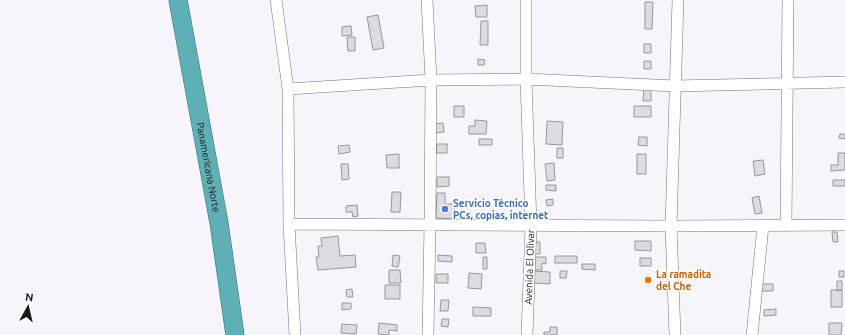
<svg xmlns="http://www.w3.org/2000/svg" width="845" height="335" viewBox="0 0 845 335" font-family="Ubuntu,sans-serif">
  <rect width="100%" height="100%" fill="#f7f5fb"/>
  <path fill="#dcdbe0" stroke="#97969c" d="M645,2H653L652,29H645Z
    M487,5V17H476L475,6Z
    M378,15L384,48L373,50L367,17Z
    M481,21H488V45H480Z
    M351,26L352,35L342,36V27Z
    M347,37H355V51H348Z
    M644,44H651V53H644Z
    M478,59L485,60L484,65H478Z
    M644,61H651V69H644Z
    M644,89H651V101H643Z
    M454,106H464V117H454Z
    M634,106H651V117H634Z
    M475,120L487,121L486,134H469V126H475Z
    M547,121L563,122L562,145L546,144Z
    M443,123L444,132L435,133L434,124Z
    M840,134H845V139L839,138Z
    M639,137H647V146L638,145Z
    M479,139H492V145H479Z
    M437,144H447V153H436Z
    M349,145L350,152L339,154L338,146Z
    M557,148H563V158H557Z
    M838,153H845V170L831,171V165H838Z
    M399,154V168H387L386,155Z
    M637,154H646V174H637Z
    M763,160L765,174L755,176L753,161Z
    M554,163L555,180L547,181L545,164Z
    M341,164H348L349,179L342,180Z
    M437,177H449V186L437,187Z
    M833,180H845V186H833Z
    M546,185H556V191L546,190Z
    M392,192H401L400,212H391Z
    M437,193H445V204H455L454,219L436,218Z
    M759,196L762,213L755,214L752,198Z
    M553,199V205L547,206L546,200Z
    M357,205L358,216L353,217L352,212H346V206Z
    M832,232H837L838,242H833Z
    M338,236L340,256L355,255L356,267L318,270L316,257H319L318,246H322L321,238Z
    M635,241H651V251L635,250Z
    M534,242H540V254H533Z
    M476,243H485L486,253H476Z
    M393,255L400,256L398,267L392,266Z
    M438,255L452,256V262L438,261Z
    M555,256H577V263H555Z
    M483,257H487V269H483Z
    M534,257H546V264L542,263V270H533Z
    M640,258H651V266H640Z
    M582,264H595V270L582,269Z
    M389,270H400L401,283H389Z
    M534,271L550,272V284L534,283Z
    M560,271H567L566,278H560Z
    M839,271H844V277H839Z
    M469,273L482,274L481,289L468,288Z
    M436,274H448V283H436Z
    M837,281H842V290L837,291Z
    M762,284H773V291H762Z
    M385,285H400V299H385Z
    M352,289L353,297H347L346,290Z
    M831,290H842V307H831Z
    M441,300H449L448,311H440Z
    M342,303H351V309L342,310Z
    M473,307L491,308V316H473Z
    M776,309V315L764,316V310Z
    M442,319H449L448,327L441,326Z
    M379,323L397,325V331L389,330V335L378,334Z
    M829,323H842L841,335H829Z
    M342,324L357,325L356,334L341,333Z
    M550,327H557V335H544V332H550Z"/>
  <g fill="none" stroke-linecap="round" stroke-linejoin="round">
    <defs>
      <path id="minor" d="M276,0L288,89L289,224L295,335
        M427,0L431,80L430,225L428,335
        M526,0V79L531,225L527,335
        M288,89L431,80L526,79L675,86L845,82
        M289,224L671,226L845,225
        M786,226L788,0
        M675,335L671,226L678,0
        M752,335L763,226"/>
      <g id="trunk">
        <path id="s1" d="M178,0L219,223L235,335"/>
      </g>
    </defs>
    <use href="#minor" stroke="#747378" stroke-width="12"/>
    <use href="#trunk" stroke="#2c6e73" stroke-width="19"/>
    <use href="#minor" stroke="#fff" stroke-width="11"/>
    <use href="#trunk" stroke="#5fb0b6" stroke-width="18"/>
  </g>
  <circle fill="#3f7fe0" stroke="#fff" stroke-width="1.5" cx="445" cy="209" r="4"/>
  <circle fill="#e8710a" stroke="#fff" stroke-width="1.5" cx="648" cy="280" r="4"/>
  <g text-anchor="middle" stroke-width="3" stroke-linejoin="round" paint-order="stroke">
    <g font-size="10" fill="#19191b" stroke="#fff">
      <text dy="4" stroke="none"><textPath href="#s1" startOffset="170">Panamericana Norte</textPath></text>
      <text transform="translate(529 267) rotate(-88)" y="4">Avenida El Olivar</text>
    </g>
    <g font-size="10" font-weight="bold" fill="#366cbe" stroke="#fff" text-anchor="start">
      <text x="453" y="207">Servicio Técnico<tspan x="453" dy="12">PCs, copias, internet</tspan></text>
    </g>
    <g font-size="10" font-weight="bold" fill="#c56008" stroke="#fff" text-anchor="start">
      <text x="656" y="278">La ramadita<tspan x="656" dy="12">del Che</tspan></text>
    </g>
  </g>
  <g transform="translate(28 307) rotate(8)" stroke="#ffffff" stroke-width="3" paint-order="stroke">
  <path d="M0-3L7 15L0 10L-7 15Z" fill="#19191b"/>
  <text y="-6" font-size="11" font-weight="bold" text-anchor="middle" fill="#19191b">N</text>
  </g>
</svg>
